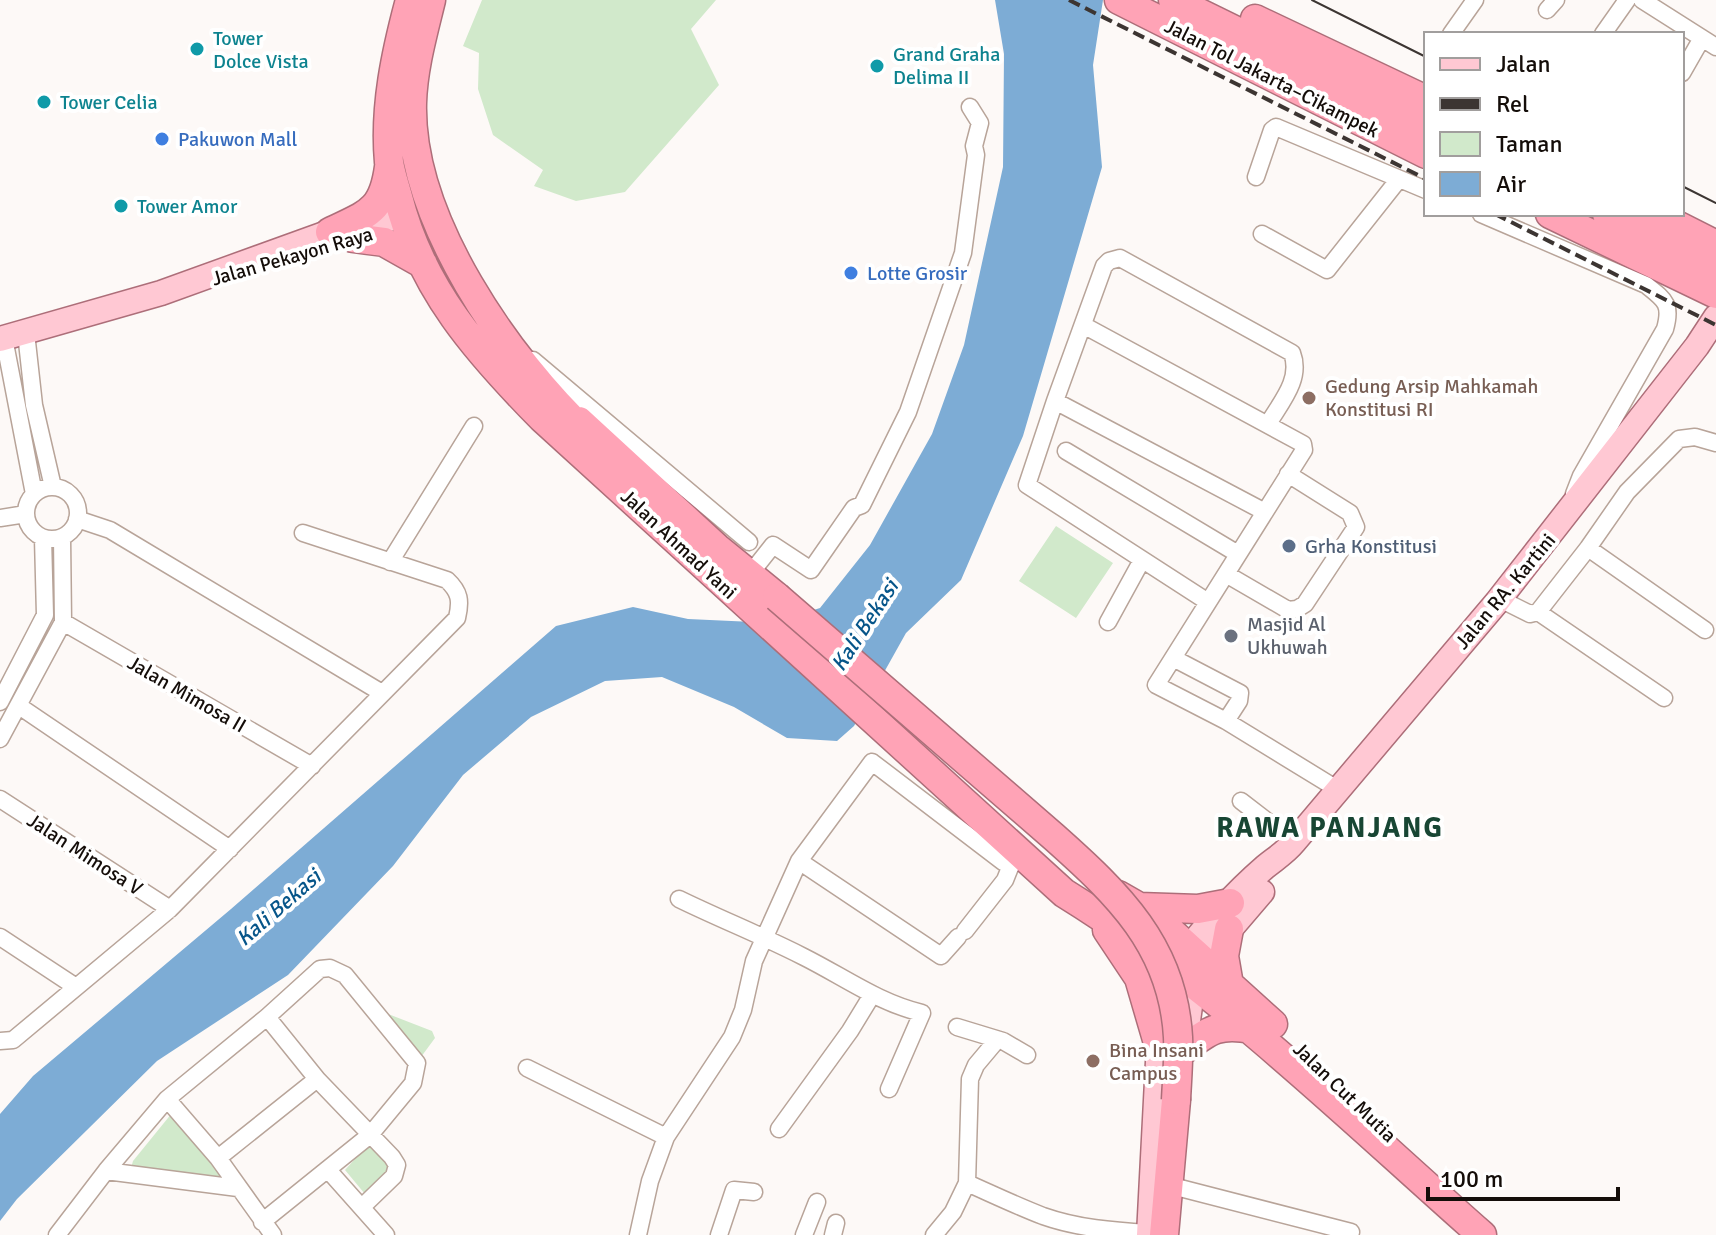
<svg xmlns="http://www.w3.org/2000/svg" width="1716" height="1235" viewBox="0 0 1716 1235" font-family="Signika,sans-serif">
  <rect width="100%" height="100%" fill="#fdf9f7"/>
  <path fill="#d1e9cb" d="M482,0H716L691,29L719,85L625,192L576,201L534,186L543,170L493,135L478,89L479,53L463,46Z
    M1056,526L1113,563L1076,618L1019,581Z
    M383,1012L432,1031L435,1038L421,1057Z
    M172,1113L227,1181L131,1168L133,1161Z
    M371,1147L379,1149L394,1163L370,1200L345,1170L364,1149Z"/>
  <path fill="#7dacd5" d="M995,0H1103L1093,65L1102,167L1023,436L961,580L906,633L854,726L837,741L787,738L734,707L662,677L605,681L531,717L463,775L393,866L288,975L157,1061L17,1199L0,1221V1114L33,1076L231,909L556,626L633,607L688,619L773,623L820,608L870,545L932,434L964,345L1003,167L1004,54Z"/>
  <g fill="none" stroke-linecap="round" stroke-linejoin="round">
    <defs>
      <path id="street" d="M1642,0L1716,47
        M1547,10L1556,0
        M1451,34L1475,0
        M1603,34L1627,0
        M1682,73L1702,38
        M1256,177L1272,130L1276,127L1426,190
        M1481,214L1646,285C1665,300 1672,304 1665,329L1581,476L1574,494
        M1262,234L1327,270L1399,179
        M1083,325L1303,444L1304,450L1156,685L1226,721L1337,789
        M26,333L34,405L53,487
        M4,338L34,494
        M533,360L749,542
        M1055,401L1104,266L1109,261L1120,258L1292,353C1302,379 1281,402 1268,424
        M1066,451L1238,554
        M26 513a26 26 0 1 1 52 0a26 26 0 1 1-52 0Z
        M0,518L26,514
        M77,519L110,530L382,693
        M1588,548L1705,630
        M390,562L474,426
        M750,574L773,545L811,570L854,508L862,505L908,412L963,253L976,155L974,146L980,123L970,107
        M1226,574L1288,610L1297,609L1305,604L1356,527L1350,513L1288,474
        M1500,599L1530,614L1538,612L1588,548L1627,492L1679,439L1695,437L1716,443
        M1208,602L1027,485L1055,401L1265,512
        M1538,612L1664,698
        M63,622L312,766
        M1108,622L1142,560
        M1173,658L1240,693L1239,701L1226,721
        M0,702L45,615L43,538
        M19,706L230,849
        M0,739L63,622L62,537
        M0,799L170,909
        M1241,801L1294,842
        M799,861L941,956L958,937
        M679,899C720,919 763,936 804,957C844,977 879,1003 922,1013L889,1089
        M965,931L1005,880L1015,855
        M0,937L76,987
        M267,1017L317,1079L392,1157L397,1165L394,1176L362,1207
        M957,1027L1003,1041L1027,1055
        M0,1041L13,1040L170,909L457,618C461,601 460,592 447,580L303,533
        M527,1068L666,1137
        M167,1099L218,1158L273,1235
        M779,1129L850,1031L872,995
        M218,1158L317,1079
        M106,1171L238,1188
        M329,1171L386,1235
        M967,1183C992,1194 1017,1206 1043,1216C1077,1228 1113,1231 1149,1233
        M1180,1188L1351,1232
        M57,1235L106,1171L167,1099L267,1017L320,969L330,968L345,975L417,1063L413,1083L370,1135L262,1222
        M638,1235L650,1181L666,1137L732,1037L743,1010L754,961L799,861L872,762L1003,862L1012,865
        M719,1235L734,1190L754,1192
        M804,1235L817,1202
        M833,1235L836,1223
        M934,1235L953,1212L967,1183L970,1079L976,1065L997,1040"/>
      <path id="primary" d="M0,339L161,293L330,232L403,216
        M1179,962C1201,930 1236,892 1265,867C1276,858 1285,853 1294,842L1497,602L1697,346L1716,317
        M1185,1043L1193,984L1203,961L1262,892
        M1149,1235L1160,1023"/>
      <path id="highway" d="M410,0C396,52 384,107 389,162C391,174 395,186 398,197C421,289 478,353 542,418L1064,893C1218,988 1347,1116 1482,1235
        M431,0C423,33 413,68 412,103C409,219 507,359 589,436
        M1119,0L1426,154
        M1173,0L1426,124
        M1255,19L1426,100
        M1550,214L1716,294
        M1607,214L1716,268
        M1655,214L1716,245
        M330,232C367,214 383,212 389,167
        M353,238L384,242L423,264
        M579,421L717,548L777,597
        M1118,895L1139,907L1170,931L1273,1024
        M1139,907L1198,909L1230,903
        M1107,930L1139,978L1158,1043
        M1229,985L1224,956L1229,929
        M1185,1049C1210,1029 1220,1023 1252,1029
        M1164,1235L1176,1100"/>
    </defs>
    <use href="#street" stroke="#b8a499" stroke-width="19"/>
    <use href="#primary" stroke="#ad6e79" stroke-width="27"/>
    <use href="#highway" stroke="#ad6e79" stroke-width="31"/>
    <use href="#street" stroke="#fff" stroke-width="16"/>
    <use href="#primary" stroke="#ffc8d3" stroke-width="24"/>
    <use href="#highway" stroke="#ffa3b6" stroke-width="28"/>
    <path stroke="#3c3532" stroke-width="2" d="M1312,0L1426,57
      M1682,186L1716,203"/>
    <path stroke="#3c3532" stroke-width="4" stroke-dasharray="12 6" stroke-linecap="butt" d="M1069,0L1426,179
      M1495,214L1716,325"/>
    <defs>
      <path id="highway-bridge" d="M777,597L1054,837C1118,894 1173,946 1178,1037C1179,1058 1177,1079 1176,1100"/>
    </defs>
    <use href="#highway-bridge" stroke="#ad6e79" stroke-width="31" stroke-linecap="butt"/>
    <use href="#highway-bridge" stroke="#ffa3b6" stroke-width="28"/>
  </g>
  <g fill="#0f9aa8" stroke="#fff" stroke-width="3">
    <circle cx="197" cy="49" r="8"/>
    <circle cx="877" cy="66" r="8"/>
    <circle cx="44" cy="102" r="8"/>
    <circle cx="121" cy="206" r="8"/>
  </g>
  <g fill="#3f7fe0" stroke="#fff" stroke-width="3">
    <circle cx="162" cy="139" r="8"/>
    <circle cx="851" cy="273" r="8"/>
  </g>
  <g fill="#8d6e63" stroke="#fff" stroke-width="3">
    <circle cx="1309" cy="398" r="8"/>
    <circle cx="1093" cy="1061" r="8"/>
  </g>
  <circle fill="#5c6f8a" stroke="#fff" stroke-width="3" cx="1289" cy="546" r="8"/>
  <circle fill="#6b7280" stroke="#fff" stroke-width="3" cx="1231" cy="636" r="8"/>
  <g text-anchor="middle" stroke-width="8" stroke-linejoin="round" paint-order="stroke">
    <g font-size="20" fill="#0d838f" stroke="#fff" text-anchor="start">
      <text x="213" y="45">Tower<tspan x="213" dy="23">Dolce Vista</tspan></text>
      <text x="893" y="61">Grand Graha<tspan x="893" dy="23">Delima II</tspan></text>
      <text x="60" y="109">Tower Celia</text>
      <text x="137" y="213">Tower Amor</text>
    </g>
    <g font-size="20" fill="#140d09" stroke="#fff">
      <text transform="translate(1272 78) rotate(27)" y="7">Jalan Tol Jakarta–Cikampek</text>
      <text transform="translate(292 256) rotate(-16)" y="7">Jalan Pekayon Raya</text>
      <text transform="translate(679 544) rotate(43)" y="7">Jalan Ahmad Yani</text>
      <text transform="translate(1505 591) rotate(-50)" y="7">Jalan RA. Kartini</text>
      <text transform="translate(187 694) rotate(30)" y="7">Jalan Mimosa II</text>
      <text transform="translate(85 854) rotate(33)" y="7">Jalan Mimosa V</text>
      <text transform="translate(1345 1092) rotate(44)" y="7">Jalan Cut Mutia</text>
    </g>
    <g font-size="20" fill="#366cbe" stroke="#fff" text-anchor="start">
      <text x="178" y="146">Pakuwon Mall</text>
      <text x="867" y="280">Lotte Grosir</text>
    </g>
    <g font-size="20" fill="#785e54" stroke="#fff" text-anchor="start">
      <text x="1325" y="393">Gedung Arsip Mahkamah<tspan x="1325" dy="23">Konstitusi RI</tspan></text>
      <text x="1109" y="1057">Bina Insani<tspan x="1109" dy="23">Campus</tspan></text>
    </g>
    <g font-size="20" fill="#4e5e75" stroke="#fff" text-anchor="start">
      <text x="1305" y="553">Grha Konstitusi</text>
    </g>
    <g font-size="20" fill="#5b616d" stroke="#fff" text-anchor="start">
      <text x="1247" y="631">Masjid Al<tspan x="1247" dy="23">Ukhuwah</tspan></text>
    </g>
    <g font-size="22" font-style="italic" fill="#065589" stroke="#fff">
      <text transform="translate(864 625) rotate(-57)" y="8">Kali Bekasi</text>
      <text transform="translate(278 907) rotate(-41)" y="8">Kali Bekasi</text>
    </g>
    <g font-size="28" font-weight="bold" letter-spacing="2" fill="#184634" stroke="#fff">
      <text x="1330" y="837">RAWA PANJANG</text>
    </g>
  </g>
  <rect x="1424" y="32" width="260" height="184" fill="#ffffff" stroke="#a19e9d" stroke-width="2"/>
  <rect x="1440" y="58" width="40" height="12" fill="#ffc8d3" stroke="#a19e9d" stroke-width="2"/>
  <text x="1496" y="72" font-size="24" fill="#140d09">Jalan</text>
  <rect x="1440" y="98" width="40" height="12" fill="#3c3532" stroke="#a19e9d" stroke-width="2"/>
  <text x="1496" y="112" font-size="24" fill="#140d09">Rel</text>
  <rect x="1440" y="132" width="40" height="24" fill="#d1e9cb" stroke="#a19e9d" stroke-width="2"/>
  <text x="1496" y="152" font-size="24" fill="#140d09">Taman</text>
  <rect x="1440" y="172" width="40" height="24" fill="#7dacd5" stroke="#a19e9d" stroke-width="2"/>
  <text x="1496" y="192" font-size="24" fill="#140d09">Air</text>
  <path d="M1428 1187v12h190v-12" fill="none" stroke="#140d09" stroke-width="4"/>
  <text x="1440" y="1187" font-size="24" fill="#140d09" stroke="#ffffff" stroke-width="6" paint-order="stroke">100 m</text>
</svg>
